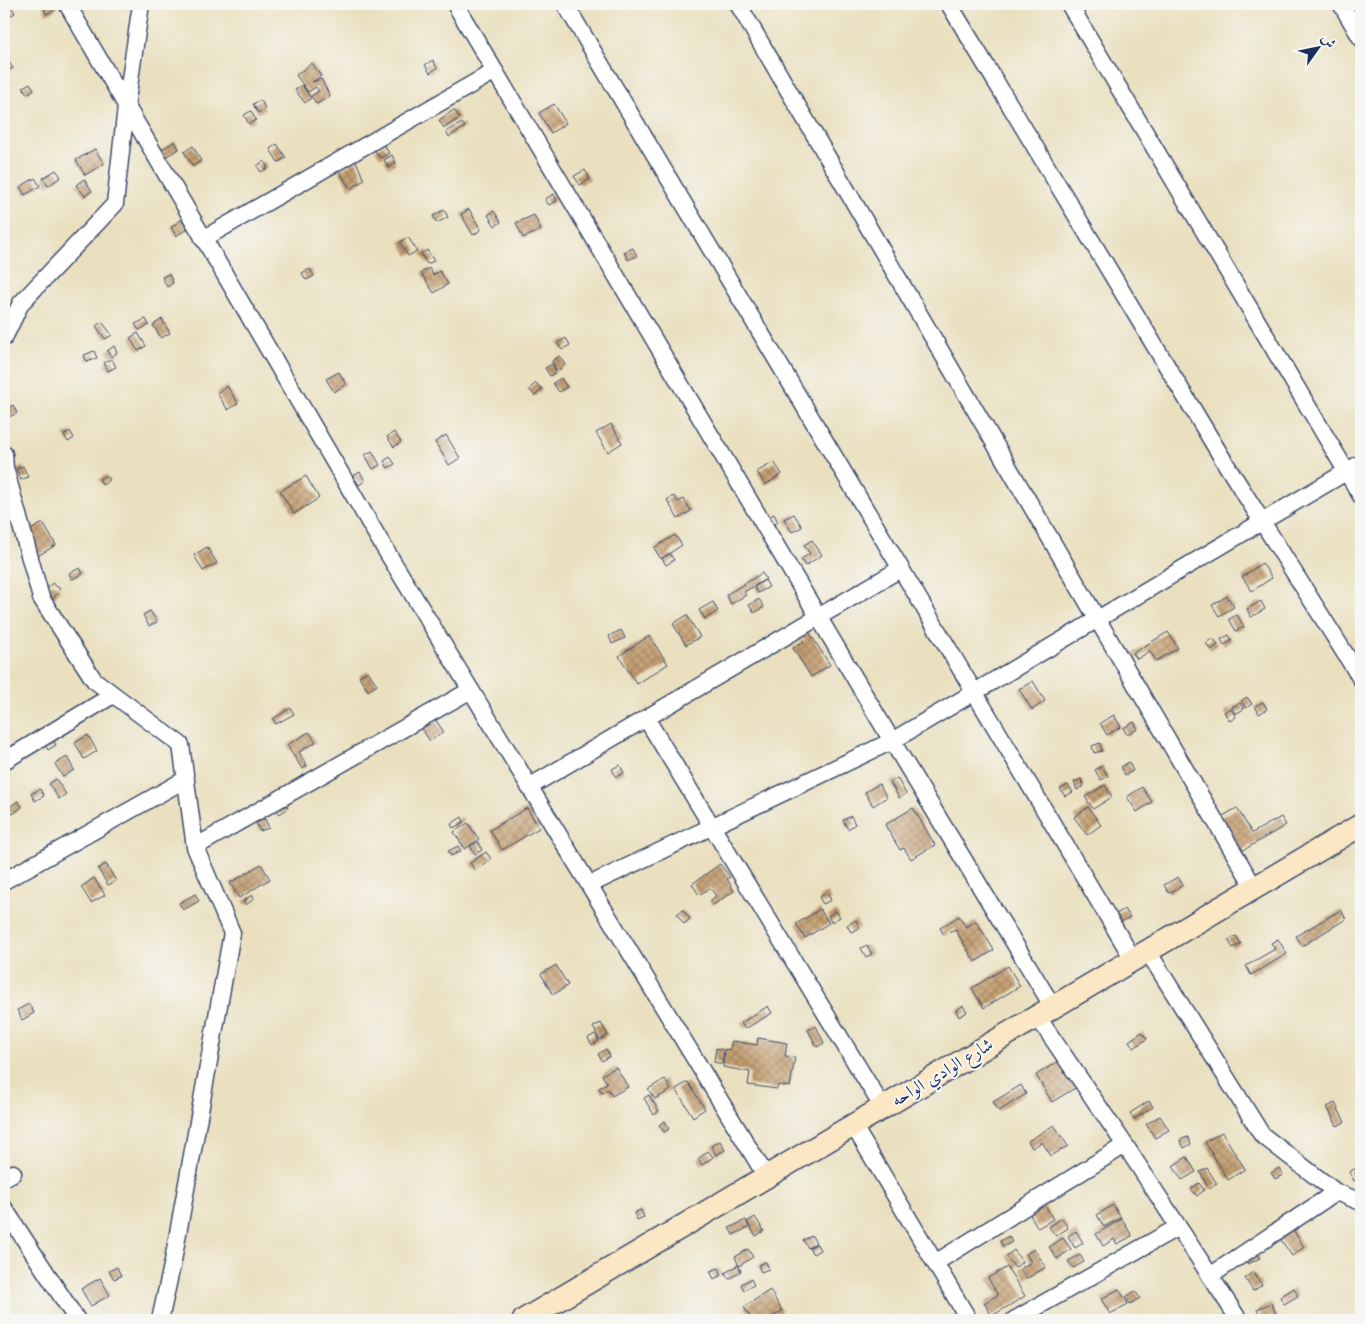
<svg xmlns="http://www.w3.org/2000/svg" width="1365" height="1324" viewBox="0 0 1365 1324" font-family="Cardo,Amiri,serif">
  <defs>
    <pattern id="building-cross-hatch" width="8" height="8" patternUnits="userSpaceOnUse" patternTransform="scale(1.25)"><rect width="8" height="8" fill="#c59f71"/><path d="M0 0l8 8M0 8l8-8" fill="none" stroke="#9f8260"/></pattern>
  </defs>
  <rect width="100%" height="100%" fill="#f6f6f2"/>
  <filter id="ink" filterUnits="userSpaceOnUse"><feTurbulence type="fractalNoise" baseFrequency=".02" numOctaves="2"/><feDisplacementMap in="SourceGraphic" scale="10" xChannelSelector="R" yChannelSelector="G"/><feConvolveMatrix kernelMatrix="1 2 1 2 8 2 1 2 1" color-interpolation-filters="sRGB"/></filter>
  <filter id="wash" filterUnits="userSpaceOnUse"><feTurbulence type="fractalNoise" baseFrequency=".0096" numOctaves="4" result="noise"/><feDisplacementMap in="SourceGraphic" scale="20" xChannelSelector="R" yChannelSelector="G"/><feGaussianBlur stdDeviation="1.12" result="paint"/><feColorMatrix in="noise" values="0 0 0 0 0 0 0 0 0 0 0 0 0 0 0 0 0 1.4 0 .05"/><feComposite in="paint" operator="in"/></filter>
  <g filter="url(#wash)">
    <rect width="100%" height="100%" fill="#eae0bf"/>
    <g id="blocks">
      <path fill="url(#building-cross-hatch)" d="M10,4L15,13L4,19V7Z
        M48,4H53L56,10L46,14L43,6Z
        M433,60L437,68L430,73L425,65Z
        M8,61L13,68L6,72L4,63Z
        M312,63L321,76L312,82L321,79L330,96L317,104L311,96L319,91L316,87L308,92L296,75Z
        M30,83L34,89L27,94L23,87Z
        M302,85L311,98L305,103L295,90Z
        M261,100L265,109L258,113L253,104Z
        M554,104L566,123L551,133L539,113Z
        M454,110L460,118L444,128L439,120Z
        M251,111L256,120L249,124L244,115Z
        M462,123L465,127L449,137L446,132Z
        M175,141L179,149L165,157L161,150Z
        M277,144L286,158L278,162L270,149Z
        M384,145L389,153L380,158L375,150Z
        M193,146L201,161L193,166L184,152Z
        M95,149L104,164L85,175L76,160Z
        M392,155L396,163L389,168L384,160Z
        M264,161L268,168L261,172L257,166Z
        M356,161L364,180L350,189L339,171Z
        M56,170L61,177L48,186L43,178Z
        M585,170L590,179L580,185L574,176Z
        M35,178L40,186L25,195L20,187Z
        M84,179L92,191L85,196L76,185Z
        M554,194L557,201L549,205L545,199Z
        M469,209L481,230L473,235L461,214Z
        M444,210L448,217L437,223L433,216Z
        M494,211L501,222L495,226L488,215Z
        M534,215L541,230L523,238L516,223Z
        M181,220L187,229L176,236L171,227Z
        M408,237L417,251L408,256L400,242Z
        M633,248L637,256L628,260L624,252Z
        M427,250L434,261L427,264L421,254Z
        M429,268L433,275L440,271L448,284L434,293L421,273Z
        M310,269L314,276L306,280L302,273Z
        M169,274L173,283L167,287L162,277Z
        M146,319L149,325L139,330L135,324Z
        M162,319L170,333L161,338L153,325Z
        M102,322L112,335L105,339L96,326Z
        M138,333L146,346L138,351L130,338Z
        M566,338L570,345L562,350L557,343Z
        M114,346L117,353L111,357L107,351Z
        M94,351L97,358L87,362L84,355Z
        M560,356L565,365L557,371L552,361Z
        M112,359L116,367L108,371L104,363Z
        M552,364L556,372L550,376L545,368Z
        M339,372L346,384L334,392L326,379Z
        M561,378L567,387L559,392L553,383Z
        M536,383L542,389L535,396L529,389Z
        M227,386L238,403L228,410L217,393Z
        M13,405L17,413L9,417L5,410Z
        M611,424L622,443L608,452L596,433Z
        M70,431L74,438L68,442L64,435Z
        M394,432L401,442L394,447L387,437Z
        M446,435L460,458L449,465L435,442Z
        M372,451L380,465L373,469L365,455Z
        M390,457L395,464L388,468L384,461Z
        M774,462L782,474L765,485L757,472Z
        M23,466L28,477L21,480L16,469Z
        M360,472L365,481L359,485L353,476Z
        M106,475L109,480L103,485L99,479Z
        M306,476L319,498L294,514L280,491Z
        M674,496L678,502L684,499L691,511L678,519L667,500Z
        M774,514L778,522L772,526L767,518Z
        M794,514L802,527L792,532L784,519Z
        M43,523L56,545L31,560L18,537Z
        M675,535L682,545L661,559L654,548Z
        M812,540L822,555L805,566L801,559L810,554L804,545Z
        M207,547L217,563L203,571L194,555Z
        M670,554L674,560L666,565L662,558Z
        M1262,563L1272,578L1252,591L1242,577Z
        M80,568L83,574L72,579L69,573Z
        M762,573L766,579L744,592L746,595L731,604L726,595Z
        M765,580L769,587L758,593L754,587Z
        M52,583L60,589L51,602L42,596Z
        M1227,596L1234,607L1219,616L1212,605Z
        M759,599L764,607L754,613L749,605Z
        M1261,601L1265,609L1251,617L1247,609Z
        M713,602L718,611L705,619L699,610Z
        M150,611L157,622L149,626L143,615Z
        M687,615L700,637L686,645L673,624Z
        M1237,615L1244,627L1236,631L1229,619Z
        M621,630L625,638L612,644L609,636Z
        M809,632L830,665L811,677L793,648L804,641L801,637Z
        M1168,632L1178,648L1156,661L1150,651L1137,659L1133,653Z
        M1229,635L1232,641L1224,645L1221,639Z
        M649,636L668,664L637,684L619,656Z
        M1213,638L1218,645L1211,650L1206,643Z
        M368,671L377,685L368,691L359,676Z
        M1033,681L1045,701L1032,710L1019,689Z
        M1247,697L1252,704L1246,708L1241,701Z
        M1263,702L1267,709L1259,714L1255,706Z
        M1240,703L1244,709L1235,714L1232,707Z
        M290,708L294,714L276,724L273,719Z
        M1230,708L1236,717L1230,721L1224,712Z
        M1114,715L1121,727L1107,735L1100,723Z
        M434,718L444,732L430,741L421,728Z
        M1134,722L1138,729L1127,735L1123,728Z
        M309,732L316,742L299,752L307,766L302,769L287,745Z
        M88,735L97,751L84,759L75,743Z
        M51,737L56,745L48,750L43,742Z
        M1100,743L1102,751L1094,753L1092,746Z
        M67,757L74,770L63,777L55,764Z
        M1129,762L1133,771L1125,775L1121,767Z
        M620,765L624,773L616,777L612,769Z
        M1102,766L1108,776L1101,780L1095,770Z
        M897,778L906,794L899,798L890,782Z
        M56,779L66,794L59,799L49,784Z
        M1081,779L1084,786L1077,790L1074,782Z
        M879,784L887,797L873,806L865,792Z
        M1068,785L1073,792L1065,796L1060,789Z
        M1105,785L1112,797L1093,809L1085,797Z
        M1142,787L1152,802L1137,812L1127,797Z
        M40,789L44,796L35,801L31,794Z
        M18,801L22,807L13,814L8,808Z
        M285,803L288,808L280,814L276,809Z
        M1088,807L1101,825L1087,835L1074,817Z
        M527,808L539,828L502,850L490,830Z
        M913,808L935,845L911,859L904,848L900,850L885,825Z
        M1237,808L1252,833L1281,817L1286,825L1237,854L1216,820Z
        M851,816L855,824L848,829L843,820Z
        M462,817L464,822L453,828L451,824Z
        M265,819L269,828L260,831L256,823Z
        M468,823L479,839L465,849L454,832Z
        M478,842L482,850L475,854L470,846Z
        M458,846L461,851L451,856L448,851Z
        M486,852L491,859L475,870L470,863Z
        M106,864L116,881L108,885L98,869Z
        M261,864L270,879L239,898L230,883Z
        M720,864L730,877L727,879L734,891L713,905L710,901L716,896L710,888L699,895L692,884Z
        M1178,877L1183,885L1169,893L1164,885Z
        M94,878L105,895L91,903L81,887Z
        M827,893L831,900L823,904L819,897Z
        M195,894L199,901L183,910L179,903Z
        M252,895L254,899L246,905L243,901Z
        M820,909L829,923L805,938L796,924Z
        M1125,909L1130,917L1119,923L1114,915Z
        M683,910L690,919L684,924L677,914Z
        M1341,910L1346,919L1302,946L1296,936Z
        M836,911L840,917L831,922L828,916Z
        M959,916L966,927L976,921L994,950L975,962L955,929L944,935L940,928Z
        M856,920L860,928L851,932L847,925Z
        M1236,936L1241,944L1233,948L1228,940Z
        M1278,939L1287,954L1251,975L1246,966L1275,949L1271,943Z
        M867,945L872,954L866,957L861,948Z
        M556,965L568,985L553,995L541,974Z
        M1008,966L1020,986L984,1008L972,988Z
        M29,1004L34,1013L22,1020L17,1010Z
        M768,1006L772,1013L745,1029L741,1023Z
        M963,1006L967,1012L959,1017L956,1010Z
        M601,1023L608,1035L600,1040L593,1027Z
        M816,1026L824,1043L817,1047L808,1030Z
        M1142,1032L1147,1039L1134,1048L1129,1041Z
        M595,1034L599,1041L592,1045L588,1038Z
        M758,1038L787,1043L785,1056L795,1057L790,1087L778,1085L777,1089L748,1085L750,1072L723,1067L725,1049L730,1050L732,1041L757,1045Z
        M716,1048L724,1050L722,1064L714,1062Z
        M606,1049L610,1056L602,1061L598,1054Z
        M1070,1054L1080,1085L1052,1102L1036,1075Z
        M616,1067L628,1087L612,1096L608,1089L602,1093L599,1088L607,1083L602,1075Z
        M665,1079L671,1090L655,1099L648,1089Z
        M688,1082L705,1109L693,1117L676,1089Z
        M1021,1085L1026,1094L999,1111L993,1102Z
        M649,1095L659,1111L654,1115L644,1098Z
        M1149,1101L1153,1107L1134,1119L1130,1113Z
        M1335,1103L1345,1122L1337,1126L1327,1107Z
        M1160,1116L1169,1130L1155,1138L1146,1124Z
        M665,1121L669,1129L664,1132L659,1125Z
        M1054,1125L1068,1146L1051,1156L1042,1142L1032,1148L1028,1141Z
        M1222,1132L1245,1169L1228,1180L1205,1142Z
        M1188,1137L1191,1144L1184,1148L1180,1140Z
        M720,1141L725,1150L716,1155L711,1146Z
        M708,1151L713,1157L702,1165L698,1159Z
        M1187,1157L1196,1172L1182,1180L1173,1166Z
        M1358,1167L1361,1177L1354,1181L1349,1172Z
        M1207,1168L1217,1184L1209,1189L1200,1172Z
        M1279,1168L1283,1175L1275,1179L1271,1173Z
        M1199,1183L1204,1190L1197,1196L1191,1189Z
        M1044,1204L1053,1219L1038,1228L1029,1213Z
        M1113,1205L1121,1218L1104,1227L1097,1215Z
        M641,1210L644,1217L637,1220L634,1213Z
        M755,1217L764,1231L756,1236L747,1222Z
        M1062,1218L1068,1228L1056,1236L1049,1227Z
        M1122,1219L1132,1236L1117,1244L1114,1239L1103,1246L1096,1234Z
        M746,1220L749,1227L733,1235L729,1228Z
        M1292,1228L1304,1247L1292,1256L1279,1237Z
        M1076,1231L1083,1243L1075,1248L1068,1236Z
        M812,1236L816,1243L808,1248L803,1240Z
        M1009,1236L1012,1242L1003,1247L1000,1241Z
        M1063,1238L1071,1249L1057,1259L1049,1247Z
        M817,1244L820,1250L813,1254L809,1248Z
        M748,1249L753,1257L739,1266L735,1257Z
        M1034,1249L1046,1267L1026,1279L1020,1269L1031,1262L1026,1254Z
        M1014,1250L1022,1262L1015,1268L1006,1256Z
        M1255,1250L1260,1258L1248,1264L1244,1257Z
        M1080,1255L1084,1262L1073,1268L1068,1261Z
        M766,1262L769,1269L761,1272L758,1265Z
        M738,1265L741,1271L729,1279L725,1273Z
        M117,1267L121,1276L114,1279L109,1271Z
        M1007,1267L1025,1296L992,1316L984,1303L998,1295L988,1278Z
        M719,1268L722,1275L714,1279L710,1271Z
        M1253,1272L1262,1285L1253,1291L1245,1278Z
        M100,1278L110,1295L91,1306L81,1289Z
        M751,1279L754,1285L744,1290L741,1284Z
        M1294,1288L1298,1296L1284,1304L1280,1297Z
        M1119,1289L1128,1304L1110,1314L1101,1299Z
        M770,1290L782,1311L767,1320H752L744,1307Z
        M1135,1291L1140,1298L1130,1304L1126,1297Z
        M1271,1303L1279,1320H1262L1257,1309Z"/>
    </g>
  </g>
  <g filter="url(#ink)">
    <use href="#blocks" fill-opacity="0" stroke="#3a4a6d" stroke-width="1"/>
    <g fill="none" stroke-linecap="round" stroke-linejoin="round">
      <defs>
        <path id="minor" d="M67,4L379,539L766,1176
          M455,4L892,741L1053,1007
          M565,4L1133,959
          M738,4L1255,889
          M949,4L1224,461L1361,679
          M1069,4L1361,496
          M1341,4L1361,38
          M203,239L495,71
          M4,338L21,303L115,204L126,107L141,4
          M4,454L5,468L41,598L94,680L181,745L195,847L232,933L173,1261L160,1320
          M646,718L883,1108
          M4,761L113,695
          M529,787L900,569
          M195,847L471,690
          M4,881L186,779
          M589,885L892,741L1361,463
          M1147,950L1262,1135L1336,1192L1361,1202
          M1037,1016L1125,1145L1239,1320
          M853,1125L969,1320
          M4,1178L13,1173
          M4,1208L77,1320
          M935,1263L1125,1145
          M1210,1276L1336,1192
          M1014,1320L1178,1227"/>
        <path id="secondary" d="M524,1320L1361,825"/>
      </defs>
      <use href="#minor" stroke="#3a4a6d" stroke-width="19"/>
      <use href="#secondary" stroke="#3a4a6d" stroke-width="25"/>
      <use href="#minor" stroke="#fff" stroke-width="16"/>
      <use href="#secondary" stroke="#fbe7c3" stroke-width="22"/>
    </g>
  </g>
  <g text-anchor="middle" stroke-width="4" stroke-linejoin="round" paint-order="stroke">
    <g font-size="18" fill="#1b2f5e" stroke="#f6f6f2">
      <text transform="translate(942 1072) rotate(-31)" y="6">شارع الوادي الواحه</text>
    </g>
  </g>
  <rect width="1365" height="1324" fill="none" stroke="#f6f6f2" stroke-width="20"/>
  <g transform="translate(1318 48) rotate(57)" stroke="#f6f6f2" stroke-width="4" paint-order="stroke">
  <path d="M0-4L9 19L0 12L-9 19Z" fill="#1b2f5e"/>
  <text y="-8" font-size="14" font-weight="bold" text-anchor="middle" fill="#1b2f5e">ش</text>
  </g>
</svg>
